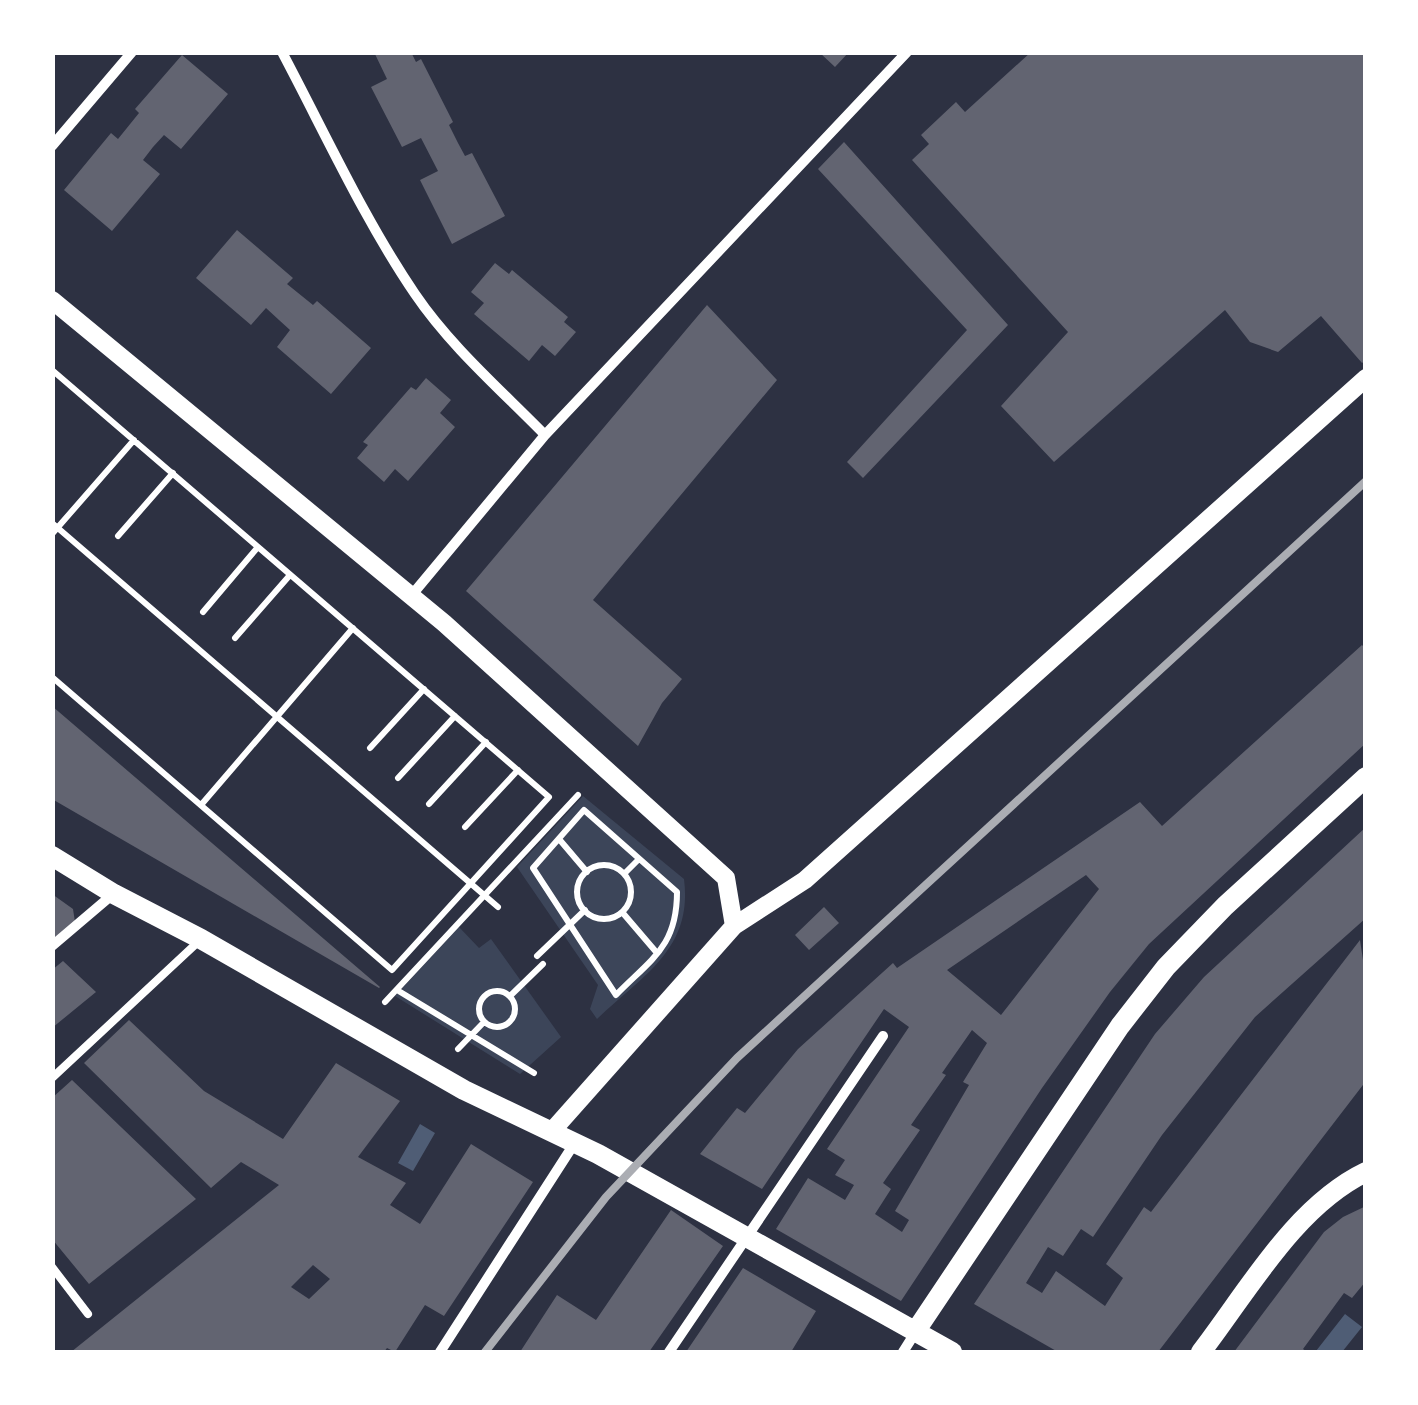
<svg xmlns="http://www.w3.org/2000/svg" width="1418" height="1405" viewBox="0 0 1418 1405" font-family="Cabin,sans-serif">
  <rect width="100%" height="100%" fill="#2d3142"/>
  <path fill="#3c4559" d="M583,796L684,879C693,949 643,975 597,1019L590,1009L598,985L517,867Z
    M459,927L479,948L491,939L561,1037L520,1074L395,996Z"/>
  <path fill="#4f5d75" d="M420,1124L435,1133L413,1171L398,1163Z
    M1345,1314L1362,1327L1342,1352H1318L1316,1351Z"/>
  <path fill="#626471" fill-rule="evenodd" d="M374,52H411L416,62L421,59L453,122L449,125L458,143L465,156L472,153L505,216L452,244L420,180L438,171L421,138L402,147L371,87L387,79Z
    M819,52H849L835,67Z
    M1031,52H1366V360L1362,363L1321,316L1278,352L1250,342L1225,310L1054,462L1001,406L1068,332L912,160L929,144L921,135L956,102L965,112Z
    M182,55L228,94L181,149L164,135L153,147L143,160L160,174L112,231L64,190L111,133L118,139L139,113L135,109Z
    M844,142L1008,325L863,478L847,462L967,330L818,169Z
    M237,230L293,278L287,284L313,305L317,301L371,348L331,394L277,347L290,330L279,320L266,308L251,325L196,278Z
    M495,263L509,274L512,270L568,317L564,322L576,332L555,356L542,345L529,361L474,314L484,303L471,292Z
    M707,305L777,380L593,600L682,679L662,703L638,746L466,591Z
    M426,378L451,400L440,413L455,427L408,481L395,469L384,482L357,458L368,445L363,442L411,387L416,390Z
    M1362,645L1366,649V743L1149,944L1110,992L1042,1088L901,1301L776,1229L808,1178L845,1200L854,1185L835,1175L845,1160L827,1149L909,1027L884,1009L762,1189L700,1154L737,1108L745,1113L798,1049L893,963L897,968L1140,802L1162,826ZM1086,875L1099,889L1001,1015L947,970ZM972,1030L987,1043L963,1082L969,1085L895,1211L909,1220L902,1232L875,1214L891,1189L883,1183L920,1130L911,1125L946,1075L942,1073Z
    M52,706L380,987L379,988L52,799Z
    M1366,827V918L1255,1017L1162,1135L1093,1237L1081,1229L1063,1256L1048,1247L1026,1283L1042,1293L1056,1271L1105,1306L1123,1278L1106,1264L1144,1207L1151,1212L1360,940L1366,980V1081L1158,1352H1058L974,1304L1155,1034L1204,977Z
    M52,894L73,909L75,922L52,940Z
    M824,907L839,923L809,950L795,935Z
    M63,961L96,992L52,1028V970Z
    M129,1020L204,1091L283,1139L336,1063L400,1101L358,1157L406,1183L390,1205L420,1224L471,1144L533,1182L444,1316L425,1305L395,1352L387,1348L384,1352H71L279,1185L241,1162L211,1188L84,1063ZM313,1265L330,1279L309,1299L291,1287Z
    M72,1080L196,1199L89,1284L52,1239V1098Z
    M1366,1206V1281L1352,1298L1344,1293L1303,1349L1307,1352H1234L1324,1232L1343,1217Z
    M671,1210L723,1246L649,1352H520L557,1295L596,1320Z
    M743,1268L816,1311L791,1352H686Z"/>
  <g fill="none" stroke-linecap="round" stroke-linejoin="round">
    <path stroke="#fff" stroke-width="6" d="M52,370L549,797L392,970L52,677
      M52,523L498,907
      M52,534L134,440
      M118,536L173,473
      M203,612L258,547
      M235,638L290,575
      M370,748L424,689
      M398,778L455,716
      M429,804L486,742
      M201,805L353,628
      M584,810L677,892C677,947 651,959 616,995L533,868Z
      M465,827L518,770
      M559,839L587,872
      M577 892a27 27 0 1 1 54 0a27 27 0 1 1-54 0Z
      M624,874L639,859
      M622,912L657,953
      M537,956L585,910
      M397,990L534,1073
      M479 1009a18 18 0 1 1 36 0a18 18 0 1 1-36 0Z
      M510,996L543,964
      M385,1002L578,795
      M458,1049L484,1022"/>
    <path stroke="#fff" stroke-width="8" d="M52,1078L198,942
      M52,1267L88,1314"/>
    <path stroke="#fff" stroke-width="10" d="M282,52C325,133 364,219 415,294C451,347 501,390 545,435
      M52,146L132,52
      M411,596L545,435L907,52
      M52,946L112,895
      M440,1352L574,1144
      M669,1352L883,1036
      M903,1352L915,1333"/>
    <path stroke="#fff" stroke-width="18" d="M52,300L444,623L726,878L734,926
      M552,1131L734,926L805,880L1366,378"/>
    <path stroke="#fff" stroke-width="20" d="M52,856L114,894L201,939L464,1090L598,1154L952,1352
      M915,1332L1120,1026L1166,967L1225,906L1366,777
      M1201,1352C1248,1291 1295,1206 1366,1172"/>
    <path stroke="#abadb3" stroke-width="8" d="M485,1352L606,1197L737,1058L1366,481"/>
  </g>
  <rect width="1418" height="1405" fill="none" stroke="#ffffff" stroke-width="110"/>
</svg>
